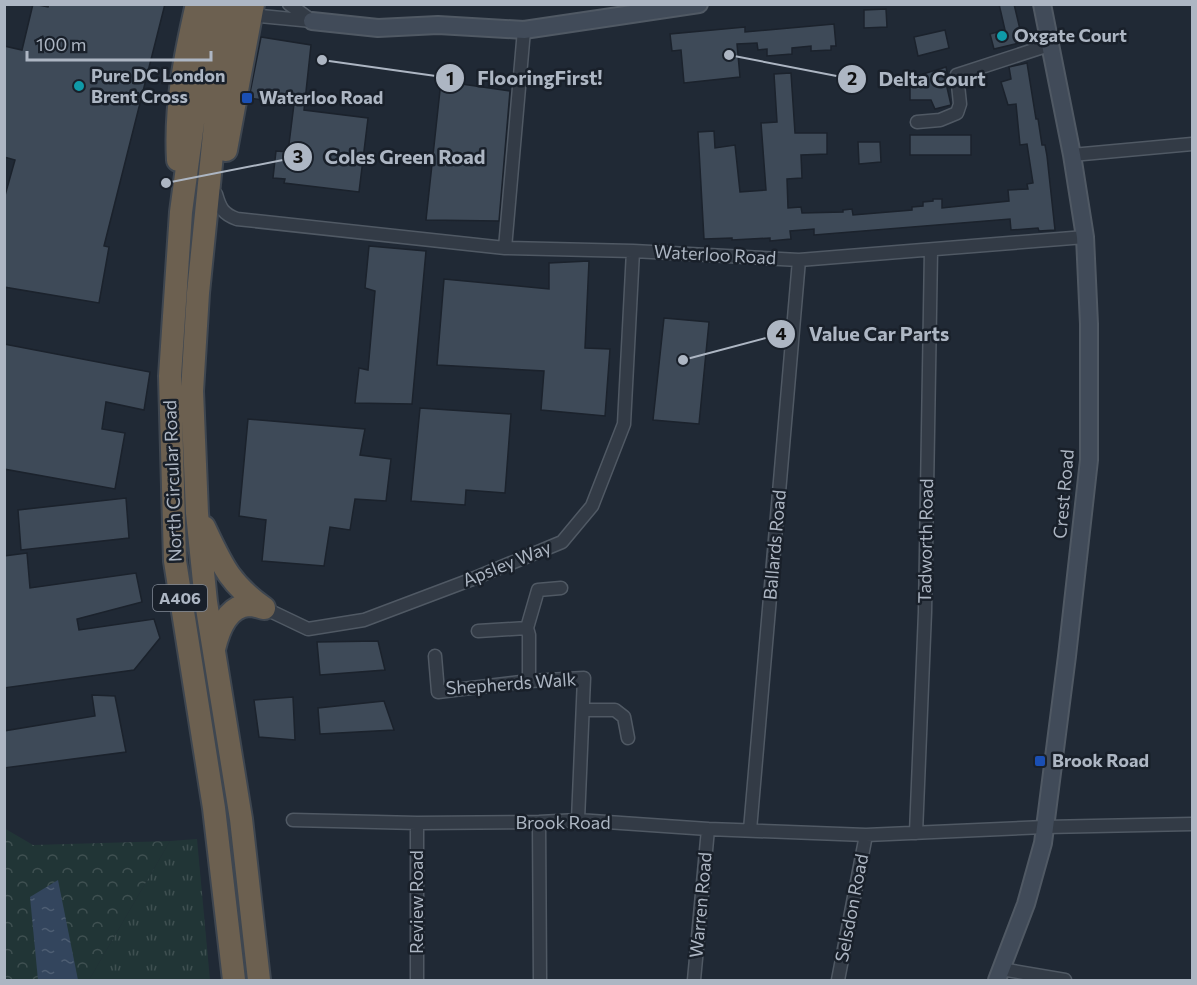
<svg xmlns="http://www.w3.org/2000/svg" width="1197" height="985" viewBox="0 0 1197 985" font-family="Commissioner,sans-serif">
  <defs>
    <pattern id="grass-tufts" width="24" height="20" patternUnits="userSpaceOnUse" patternTransform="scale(1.5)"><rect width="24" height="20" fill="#213536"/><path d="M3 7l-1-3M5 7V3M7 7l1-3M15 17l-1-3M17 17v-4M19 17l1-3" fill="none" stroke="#3f5051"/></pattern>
    <pattern id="forest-crowns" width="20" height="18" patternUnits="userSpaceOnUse" patternTransform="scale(1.5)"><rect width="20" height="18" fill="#213536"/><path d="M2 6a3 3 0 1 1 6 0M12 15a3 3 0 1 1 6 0" fill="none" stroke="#3f5051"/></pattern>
    <pattern id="water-ripples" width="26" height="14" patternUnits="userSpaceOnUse" patternTransform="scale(1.5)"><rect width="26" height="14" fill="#33455d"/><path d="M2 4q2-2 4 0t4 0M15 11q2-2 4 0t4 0" fill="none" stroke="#4e5e73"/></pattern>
  </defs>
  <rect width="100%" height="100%" fill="#202935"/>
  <path fill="url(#grass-tufts)" d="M197,839L210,980H89L170,841Z"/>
  <path fill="url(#forest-crowns)" d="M4,828L33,845L170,841L89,980H5Z"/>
  <path fill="url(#water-ripples)" d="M58,880L78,980H38L30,897Z"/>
  <path fill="#3e4a58" stroke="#1b222c" stroke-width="1.5" d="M33,4L48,7L49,4H165L104,246L109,247L99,303L4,287V199L15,160L4,157V46L22,50Z
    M999,4H1014L1023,42L994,49L990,34L1005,30Z
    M886,9L887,27L864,28V10Z
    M834,24L836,46H831V50L811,51V46L792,48V54L767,56V49L758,50L757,43L737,44L740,77L684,83L681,50L672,51L670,34L745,27V32Z
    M945,30L949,48L918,56L914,37Z
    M261,37L311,45L304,110L368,118L359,192L284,183L285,179L273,178L276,151L288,152L294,104L249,98Z
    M1027,63L1036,119H1038L1042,145H1045L1047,156L1055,230L1039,231L1038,228L1011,230L1010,219L814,235V229L790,231L791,239L770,241V238L732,240V238L704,239L698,132L714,131L715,148L735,145L740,192L766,190L761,123L777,122L774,74L791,73L795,133H827V154L801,155L802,178L787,179L788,208L801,207L802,213L843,212V210L852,209L853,215L912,210V207L923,206V202L933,201V199H942V208L1009,201L1008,190L1028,189L1027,184L1033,183L1027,144L1020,145L1016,104L1008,105L1001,82L1011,79L1009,67Z
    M946,67L949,81L946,83L951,105L935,109L931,100H910V84L925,79L923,74Z
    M441,81L510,91L499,221L426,220Z
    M910,135H971V155H910Z
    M858,142H880L881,162L859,164Z
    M369,246L426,251L412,404L355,403L359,368L368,370L375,291L365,288Z
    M589,261L585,348L610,349L605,416L541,410L544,371L437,365L444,279L549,289V263Z
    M664,318L709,322L699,424L653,420Z
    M4,344L150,372L144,410L106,402L102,429L125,433L115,489L4,469Z
    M420,408L511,414L505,493L466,490L465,505L411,501Z
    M248,419L365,429L360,455L391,459L386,501L355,499L350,530L330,527L324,566L262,561L266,520L239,516Z
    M126,498L129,538L21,550L18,510Z
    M27,553L30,588L136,573L142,602L77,619L79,630L154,619L160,638L134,670L4,688V556Z
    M378,641L385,670L320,675L317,642Z
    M92,695L115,696L126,752L4,768V731L95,716Z
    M293,697L295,740L259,737L254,700Z
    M384,701L394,730L320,734L318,708Z"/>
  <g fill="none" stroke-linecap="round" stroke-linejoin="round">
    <defs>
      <path id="street" d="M289,4L311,20
        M250,15L312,21
        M917,122L940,120L957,113L960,104L957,75L1049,45
        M1072,155L1192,144
        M216,194C220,208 223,214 237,219L505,248L633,251L799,260L1085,237
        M505,248L524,30
        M264,608L308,629L364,620L470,580L562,542L592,506L624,424L633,251
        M527,628L538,590L561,588
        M478,631L527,628L529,635V681
        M435,656L438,692L529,681L584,678L578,820
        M583,710H615L624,717L628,738
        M293,820L417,823L539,822L578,820L708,829L866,835L1045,827L1192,824
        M539,822L540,980
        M750,830L799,260
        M916,833L925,612L931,250
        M1001,969L1065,980
        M417,980V823
        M694,980L708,829
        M838,980L866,835"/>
      <path id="secondary" d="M312,21L378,28L438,25L524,30L699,4
        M997,980L1026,904L1043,843L1067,656L1089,460V324L1085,237L1072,155L1042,4"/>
      <path id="highway" d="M215,4L200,71L181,212L170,376L175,561L214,808L234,980
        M235,4L220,75L198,293L192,391L197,513L206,602L241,819L259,980
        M226,150L253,4
        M178,160C175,107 185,56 197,4
        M204,527C222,565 229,583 264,608
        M214,649C218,632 227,606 249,605C254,605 260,607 264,608"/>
    </defs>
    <use href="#street" stroke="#505964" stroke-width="15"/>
    <use href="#secondary" stroke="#505964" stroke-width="20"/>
    <use href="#highway" stroke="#3e4650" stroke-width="26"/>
    <use href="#street" stroke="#333b46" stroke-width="12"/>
    <use href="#secondary" stroke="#414b59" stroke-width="16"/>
    <use href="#highway" stroke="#6c6050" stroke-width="22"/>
  </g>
  <g fill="#0f9aa8" stroke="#19202a" stroke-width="2">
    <circle cx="1002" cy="36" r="6"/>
    <circle cx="79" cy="86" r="6"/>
  </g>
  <g fill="#1a4fb4" stroke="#19202a" stroke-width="2">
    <rect x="241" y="92" width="12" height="12" rx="3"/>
    <rect x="1034" y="755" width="12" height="12" rx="3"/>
  </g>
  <g text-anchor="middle" stroke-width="5" stroke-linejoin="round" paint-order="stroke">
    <rect fill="#19202a" stroke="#818995" stroke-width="1.5" x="153" y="585" width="54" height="26" rx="4.5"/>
    <g font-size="16" font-weight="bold" fill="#adb6c3">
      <text x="180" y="604">A406</text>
    </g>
    <g font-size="18" font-weight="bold" fill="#adb6c3" stroke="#19202a" text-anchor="start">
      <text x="1014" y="42">Oxgate Court</text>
      <text x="91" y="82">Pure DC London<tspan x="91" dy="21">Brent Cross</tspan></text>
      <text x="259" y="104">Waterloo Road</text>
      <text x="1052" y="767">Brook Road</text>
    </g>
    <g font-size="18" fill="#adb6c3" stroke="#19202a">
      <text transform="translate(715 255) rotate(3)" y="6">Waterloo Road</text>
      <text transform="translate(173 481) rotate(-92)" y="6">North Circular Road</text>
      <text transform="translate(1064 494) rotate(-85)" y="6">Crest Road</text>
      <text transform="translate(926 541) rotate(-89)" y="6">Tadworth Road</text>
      <text transform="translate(775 545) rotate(-85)" y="6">Ballards Road</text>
      <text transform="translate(507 564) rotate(-22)" y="6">Apsley Way</text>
      <text transform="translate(511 684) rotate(-4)" y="6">Shepherds Walk</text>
      <text x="563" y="829">Brook Road</text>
      <text transform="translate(417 902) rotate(-90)" y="6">Review Road</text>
      <text transform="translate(701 905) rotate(-85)" y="6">Warren Road</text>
      <text transform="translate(852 908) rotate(-79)" y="6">Selsdon Road</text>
    </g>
  </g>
  <path fill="none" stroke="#adb6c3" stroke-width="2" d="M322 60L450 78M729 55L852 79M166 183L298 157M683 360L781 334"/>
  <g fill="#adb6c3" stroke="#19202a" stroke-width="2">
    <circle cx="322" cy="60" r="6"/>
    <circle cx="729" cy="55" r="6"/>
    <circle cx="166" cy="183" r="6"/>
    <circle cx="683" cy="360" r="6"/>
    <circle cx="450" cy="78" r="15"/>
    <circle cx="852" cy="79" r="15"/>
    <circle cx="298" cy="157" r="15"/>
    <circle cx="781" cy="334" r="15"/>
  </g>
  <g font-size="18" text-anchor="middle" font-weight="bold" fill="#111">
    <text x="450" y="85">1</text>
    <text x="852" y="85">2</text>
    <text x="298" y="163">3</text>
    <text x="781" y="340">4</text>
  </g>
  <g font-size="20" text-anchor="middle" font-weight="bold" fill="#adb6c3" stroke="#19202a" stroke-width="5" stroke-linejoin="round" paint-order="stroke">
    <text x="540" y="85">FlooringFirst!</text>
    <text x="932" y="86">Delta Court</text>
    <text x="405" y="164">Coles Green Road</text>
    <text x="879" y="341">Value Car Parts</text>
  </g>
  <rect width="1197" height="985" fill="none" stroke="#adb6c3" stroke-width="12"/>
  <path d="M27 51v9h184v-9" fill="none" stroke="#adb6c3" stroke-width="3"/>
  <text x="36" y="51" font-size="18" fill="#adb6c3" stroke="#19202a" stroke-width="4.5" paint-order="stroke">100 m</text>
</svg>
